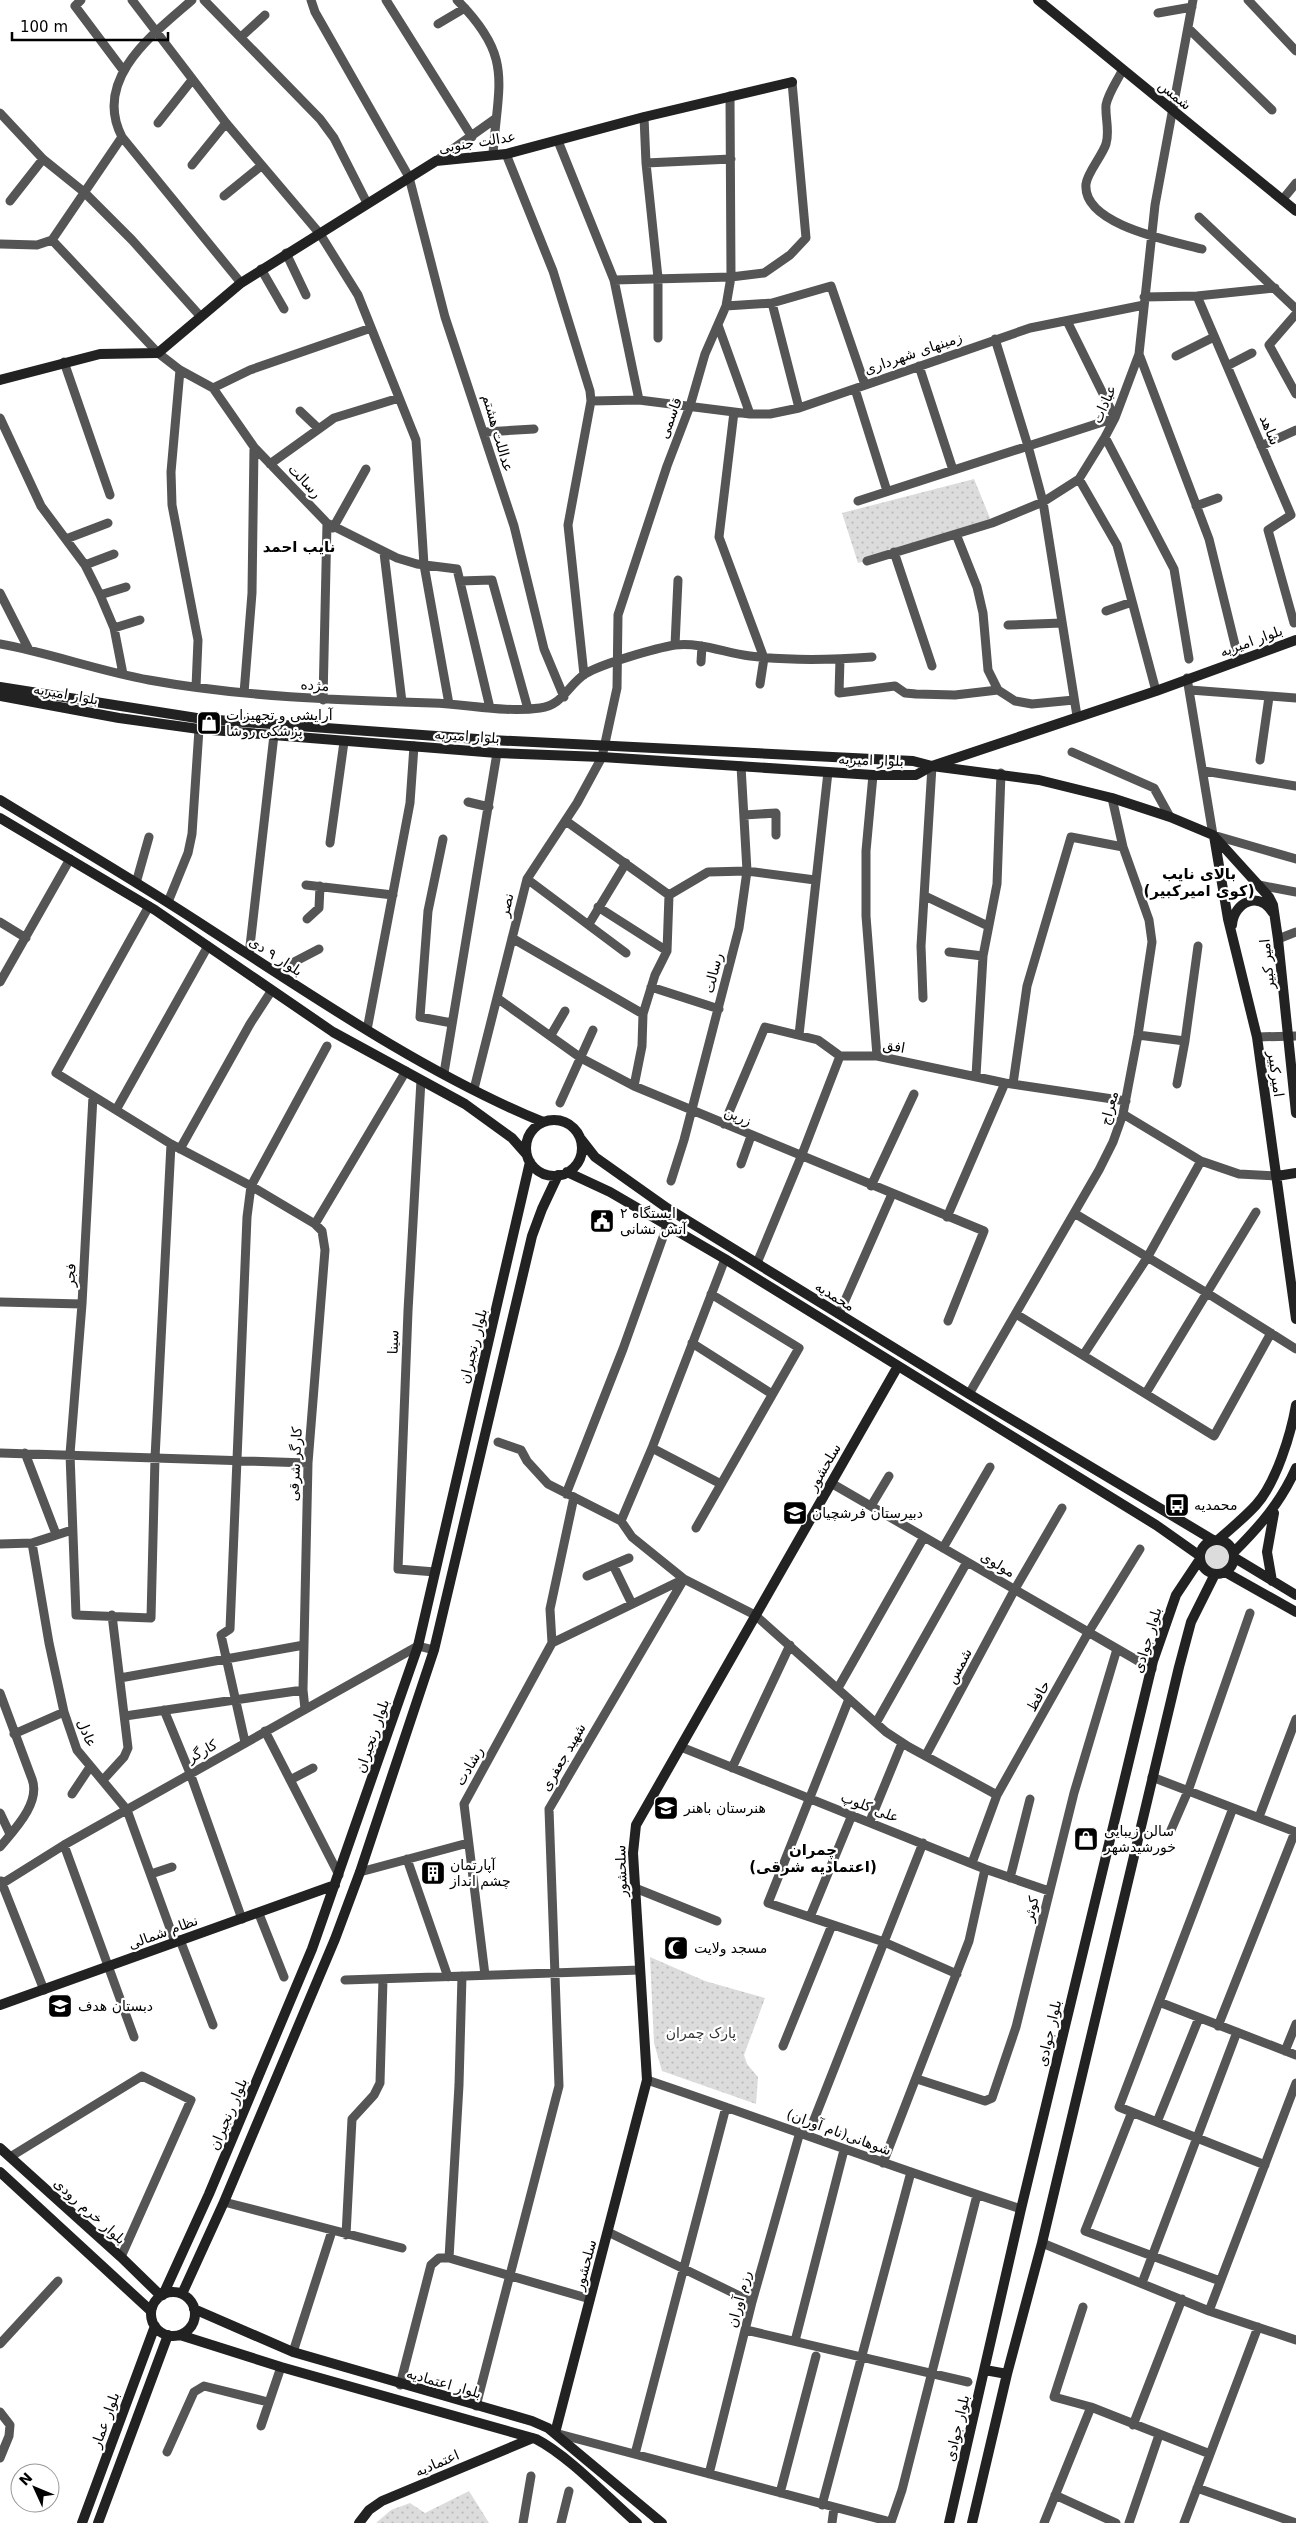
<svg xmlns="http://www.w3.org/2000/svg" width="1296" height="2523" viewBox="0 0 1296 2523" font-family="'DejaVu Sans','Noto Naskh Arabic',sans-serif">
  <defs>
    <pattern id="park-dots" width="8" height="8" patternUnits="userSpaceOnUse" patternTransform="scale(1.25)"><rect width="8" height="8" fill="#dcdcdc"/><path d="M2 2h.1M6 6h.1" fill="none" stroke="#bbb" stroke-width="1.8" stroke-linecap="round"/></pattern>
  </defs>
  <rect width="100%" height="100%" fill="#fff"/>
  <path fill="#dcdcdc" d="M1204 1556a14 14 0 1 1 28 0a14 14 0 1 1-28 0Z"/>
  <path fill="url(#park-dots)" d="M974,479L992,523L858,563L842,513Z
    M650,1957L705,1981L765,1998L744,2055L747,2064L758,2077L756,2104L662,2071L654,2043Z
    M469,2491L489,2523H376L391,2510L410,2503L425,2513Z"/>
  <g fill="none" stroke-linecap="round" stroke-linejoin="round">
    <path stroke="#555" stroke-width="9" d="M81,0L75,6L123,70
      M132,0L226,123L320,234L358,295L416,440L424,565L449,704
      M192,0C153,34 92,79 122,137L241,283
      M204,0L320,119L334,138L367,203
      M311,0L315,12L409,177L445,317L514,526L544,649L564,697
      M386,0L472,137
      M457,0C514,57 498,82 493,154
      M1248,0L1296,51
      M1158,13L1192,7
      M438,24L465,8
      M1189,29L1272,110
      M241,37L265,15
      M1122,71C1117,81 1108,94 1106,105C1105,118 1110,131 1106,144C1102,156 1087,173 1086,184C1082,225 1172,241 1202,249
      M0,113L43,159L84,192L132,240L201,317
      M644,117L646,163L658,278V338
      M158,123L192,80
      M558,141L614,280L639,400
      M506,154L553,271L590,391L591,401L568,525L584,675
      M436,161L495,119
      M646,163L731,159
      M192,165L226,123
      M224,196L261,166
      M1283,199L1296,183
      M10,201L43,159
      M1199,217L1296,309
      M52,240L158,353L180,370L213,388L254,447L327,523L397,558L417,564L457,569L490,708
      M0,244L37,245L52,240L122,137
      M286,253L306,295
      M261,269L284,309
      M614,280L731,277L764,273L790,255L806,238L792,82
      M1197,296L1291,515L1268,530L1294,623
      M1144,297L1197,296L1275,288
      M772,303L799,408
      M726,306L772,303L831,286L865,385
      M1296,314L1269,345L1296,394
      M718,325L750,414
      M995,339L1028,446L1043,502L1077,716
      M1139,354L1209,539L1239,661
      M1176,356L1214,337
      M64,362L110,495
      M919,366L953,470
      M1227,366L1252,353
      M180,370L171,472L172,505L198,640L196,687
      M213,388L250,370L371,328
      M855,389L887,491
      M591,401L639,400L750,414H770L799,408L1030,328L1144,305
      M300,411L319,429
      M734,412L719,537L764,658L760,684
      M0,418L41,506L85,565L100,595L114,628L123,674
      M485,432L534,429
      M1105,437L1174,569L1189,659
      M1261,446L1296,430
      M270,464L334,418L399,398
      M1079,479L1117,545L1156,691
      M858,501L1115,418L1067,321
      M1196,506L1218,498
      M333,528L366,469
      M956,534L977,587L983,613L988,670L998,690
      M66,539L108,523
      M894,552L932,666
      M384,553L402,702
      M867,561L992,523L1043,502L1079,479L1105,437L1115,418L1139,354L1155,205L1193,0
      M85,565L114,554
      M460,581L492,580L528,709
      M0,593L29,650
      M100,595L126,587
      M1106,611L1132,602
      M1008,625L1062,623
      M114,628L140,620
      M0,644C50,653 99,671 149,680C243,697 337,700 432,703C468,704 504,713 540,708C563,705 568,685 585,674C601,664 656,648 675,645C701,642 725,653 750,656C790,661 832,660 872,657
      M675,645L678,580
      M840,659L839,693L895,686L905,693L916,694L955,695L998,690L1015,701L1032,704L1074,700
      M701,662L702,646
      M1187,678L1213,835L1296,859
      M1190,690L1296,698
      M244,693L252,593L254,447
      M323,700L327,523
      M1072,752L1154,788L1170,817
      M1260,760L1269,697
      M1204,771L1296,786
      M873,775L866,851V916L877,1056
      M468,802L489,807
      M744,815L776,813V835
      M566,821L669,895
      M443,839L428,911L420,1017L452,1023
      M330,843L344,742
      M527,879L626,953
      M136,883L149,837
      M306,885L393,895
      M1259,885L1296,892
      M669,895L708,872L747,871L815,880
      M925,896L988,926
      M168,902L188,853L192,834L199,729
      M149,906L56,1073L171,1144L251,1186L315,1224L322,1231L325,1250L308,1463L303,1690L305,1709
      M598,907L667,951
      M307,919L319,908L320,886
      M0,922L26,938
      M589,924L626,863
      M512,938L643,1014
      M1278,939L1296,932
      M949,952L983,956
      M249,955L274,735
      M275,972L319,949
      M0,982L70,859
      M651,987L719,1009
      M497,998L581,1058L634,1086L984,1231L948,1321
      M923,998L921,946L932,766
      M367,1030L410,803L414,746
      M551,1035L565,1011
      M799,1035L828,772
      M1138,1035L1185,1041L1198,946
      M1257,1037L1296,1036
      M444,1073L497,753
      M976,1076L983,956L997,884L1001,773
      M421,1080L408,1311L398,1569L435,1572
      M1013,1084L1027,986L1071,837L1123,847
      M1177,1084L1185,1041
      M634,1086L642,1046L643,1014L655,975L667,951L669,895
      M474,1089L527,879L577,803L602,757L617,688L618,615L667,466L690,406L705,354L726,306L731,277L730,96
      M93,1096L82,1304L70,1454L76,1615L151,1618L155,1458L171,1144
      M560,1103L593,1030
      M116,1110L208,946
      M1123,1114L1201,1161L1239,1174L1277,1176
      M724,1124L765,1027L818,1040L840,1056H877L1005,1083L1126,1101
      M180,1149L250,1024L272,990
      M741,1164L751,1136
      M671,1181L684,1140L739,928L747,871L741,766
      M871,1186L914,1094
      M1074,1213L1207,1293L1296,1349
      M947,1217L1005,1083
      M315,1224L406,1071
      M757,1263L801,1157L840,1056
      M0,1302L82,1304
      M839,1314L892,1194
      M1016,1314L1214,1436L1271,1333
      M692,1343L772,1394
      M1084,1354L1147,1258L1201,1161
      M1146,1393L1256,1212
      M969,1394L1099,1170L1113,1142L1123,1114L1138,1035L1152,942L1149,920L1123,847L1112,798
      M652,1448L721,1484
      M0,1453L308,1463
      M25,1453L56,1534
      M831,1483L1152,1669
      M566,1494L623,1349L667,1226
      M871,1506L889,1476
      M621,1521L652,1448L725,1259
      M696,1528L799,1348L711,1294
      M32,1543L49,1643L64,1712L77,1750L127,1810L175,1942
      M0,1544L32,1543L72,1530
      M943,1548L990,1467
      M613,1565L632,1604
      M587,1576L629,1558
      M552,1643L684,1579L755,1615L886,1732L909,1747L997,1795
      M552,1643L550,1609L574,1497
      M120,1678L304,1645
      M838,1688L924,1537
      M0,1693L32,1779C41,1803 14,1830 0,1847
      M849,1699L768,1903L884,1942L957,1974
      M164,1710L190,1773L242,1919
      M125,1716L303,1690
      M876,1723L967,1562
      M265,1731L339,1875
      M14,1734L64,1712
      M245,1742L221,1635L230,1629L247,1217L251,1186L327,1046
      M681,1747L985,1869L1049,1891
      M926,1755L1015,1589L1062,1508
      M732,1768L790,1645
      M1152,1777L1296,1832
      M103,1780L124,1757L128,1748L112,1615
      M290,1780L313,1768
      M72,1794L90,1767
      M1233,1808L1119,2107L1265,2165
      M0,1813L10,1834
      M1259,1817L1296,1719
      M870,1821L902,1743
      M1171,1830L1188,1791L1250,1613
      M64,1845L134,2037
      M407,1859L448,1977
      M972,1863L997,1795L1088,1633L1140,1549
      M360,1872L468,1843
      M151,1874L172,1867
      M1010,1878L1030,1799
      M1,1881L44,1990
      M0,1885L64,1845L418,1646L434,1650
      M635,1888L717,1921
      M259,1914L284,1977
      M810,1917L852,1815
      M180,1940L213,2025
      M485,1975L464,1804L552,1643
      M345,1980L640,1970
      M1159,2002L1296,2055
      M1218,2026L1295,1832
      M783,2046L832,1925
      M1285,2051L1296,2024
      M917,2079L985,2101L992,2098L1016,2027L1074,1793L1117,1649
      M647,2080C772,2122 896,2169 1021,2209
      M1132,2112L1085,2231L1220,2281
      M1157,2122L1199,2018
      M808,2135L923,1843
      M10,2157L142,2076L191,2100L121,2257
      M883,2163L969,1941L985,1869
      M224,2202L402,2248
      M608,2232L752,2302
      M346,2235L352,2119L374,2095L380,2083L383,1979
      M1042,2243L1209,2311L1296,2340
      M449,2258L459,2085L462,1976
      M1142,2283L1237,2032
      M1083,2307L1054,2397L1091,2407L1210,2454
      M1209,2311L1296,2083
      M746,2330L968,2382
      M795,2341L844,2150
      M0,2344L58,2281
      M293,2352L332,2231
      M400,2385L431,2265L439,2258H449L590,2299
      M476,2406L559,2086L549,1809L684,1579L632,1537L621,1521L548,1484L527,1461L521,1450L498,1442
      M0,2412L10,2425L9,2436L0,2458
      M1133,2425L1182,2299
      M261,2426L281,2367
      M555,2433L891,2522L902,2490L977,2195
      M167,2452L194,2392L204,2386L268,2402
      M635,2454L726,2107
      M709,2474L752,2302L800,2132
      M1197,2488L1296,2523
      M780,2493L816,2356
      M1055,2495L1116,2523
      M822,2505L911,2172
      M523,2523L531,2476
      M561,2523L569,2491
      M832,2523L834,2508
      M1044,2523L1091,2407
      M1129,2523L1159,2435
      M1184,2523L1258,2327"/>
    <path stroke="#222" stroke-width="10" d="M1038,0L1296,211
      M0,380L100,354L158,353L241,283L436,161L506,154L644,117L792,82
      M0,687L203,719L491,740L913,761L932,766L1039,780L1112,798L1170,817L1213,835L1269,897L1273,905L1278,939L1296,1113
      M0,696L119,718L199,729L497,753L602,757L873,775H916L932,766L1156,691L1296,640
      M0,800C70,843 141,884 209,929C314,997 428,1075 543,1122
      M0,818L155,910L333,1032L465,1104L512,1138L527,1155
      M1214,836L1228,919L1257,1037L1296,1319
      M1232,925C1234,902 1259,890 1273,913
      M526 1148a28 28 0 1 1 56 0a28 28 0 1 1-56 0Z
      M581,1139L595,1157L667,1208L969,1394L1213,1540
      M567,1172L610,1192L725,1259L1156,1525L1200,1556
      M1277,1176L1296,1173
      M1219,1539C1232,1528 1245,1517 1256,1505C1276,1483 1291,1434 1296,1405
      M1200 1557a17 17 0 1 1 34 0a17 17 0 1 1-34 0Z
      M1234,1552C1260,1526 1281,1502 1296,1468
      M1235,1558L1296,1595
      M1225,1572L1296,1612
      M1272,1581L1267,1552L1274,1513
      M0,2005L335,1885
      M0,2148L121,2257L161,2296
      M0,2172L151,2311
      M151 2314a22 22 0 1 1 44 0a22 22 0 1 1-44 0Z
      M182,2294L224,2202L335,1939L360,1872L434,1650L532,1236L542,1209L558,1175
      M163,2295L209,2194L312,1949L418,1646L530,1162
      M194,2309L293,2352L532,2421L548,2428L662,2523
      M180,2335L281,2367L536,2439C569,2456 608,2498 637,2523
      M985,2370L1007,2374
      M555,2433L647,2080L633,1853L636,1825L898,1366
      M82,2523L155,2326
      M98,2523L168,2335
      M359,2523L369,2510L382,2501L533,2438
      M949,2523L1021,2209L1153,1661L1176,1595L1200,1559
      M972,2523L1007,2374L1042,2243L1179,1667L1191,1622L1215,1574"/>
  </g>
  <defs>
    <symbol id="shop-square" viewBox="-11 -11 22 22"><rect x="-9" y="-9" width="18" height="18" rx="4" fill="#000" stroke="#fff"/><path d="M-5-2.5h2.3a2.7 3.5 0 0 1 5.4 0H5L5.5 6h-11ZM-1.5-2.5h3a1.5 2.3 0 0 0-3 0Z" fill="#fff"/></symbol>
    <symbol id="civic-square" viewBox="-11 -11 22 22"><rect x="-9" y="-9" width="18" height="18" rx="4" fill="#000" stroke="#fff"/><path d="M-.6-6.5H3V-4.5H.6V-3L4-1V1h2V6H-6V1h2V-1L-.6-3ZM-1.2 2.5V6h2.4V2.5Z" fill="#fff"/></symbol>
    <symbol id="bus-square" viewBox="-11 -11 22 22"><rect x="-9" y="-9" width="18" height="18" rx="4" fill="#000" stroke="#fff"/><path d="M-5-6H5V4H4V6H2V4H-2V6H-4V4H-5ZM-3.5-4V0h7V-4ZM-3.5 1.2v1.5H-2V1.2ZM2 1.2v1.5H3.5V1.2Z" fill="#fff"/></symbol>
    <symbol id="school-square" viewBox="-11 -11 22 22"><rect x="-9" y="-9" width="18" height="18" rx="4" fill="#000" stroke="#fff"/><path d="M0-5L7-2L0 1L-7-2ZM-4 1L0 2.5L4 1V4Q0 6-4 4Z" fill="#fff"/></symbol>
    <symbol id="building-square" viewBox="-11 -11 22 22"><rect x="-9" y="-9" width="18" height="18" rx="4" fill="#000" stroke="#fff"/><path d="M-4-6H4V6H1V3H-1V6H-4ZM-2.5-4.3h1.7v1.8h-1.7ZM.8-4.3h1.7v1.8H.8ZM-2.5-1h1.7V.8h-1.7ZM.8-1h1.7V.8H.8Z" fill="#fff"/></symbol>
    <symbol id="mosque-square" viewBox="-11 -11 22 22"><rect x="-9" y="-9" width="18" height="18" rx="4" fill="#000" stroke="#fff"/><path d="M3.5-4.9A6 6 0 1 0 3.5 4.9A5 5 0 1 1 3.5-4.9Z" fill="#fff"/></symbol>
  </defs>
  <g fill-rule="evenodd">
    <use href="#shop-square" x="195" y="709" width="28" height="28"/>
    <use href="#civic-square" x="588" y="1207" width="28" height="28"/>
    <use href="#bus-square" x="1163" y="1491" width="28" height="28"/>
    <use href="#school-square" x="781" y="1499" width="28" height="28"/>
    <use href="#school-square" x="652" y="1794" width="28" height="28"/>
    <use href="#shop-square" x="1072" y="1825" width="28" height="28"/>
    <use href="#building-square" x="419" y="1859" width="28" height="28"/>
    <use href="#mosque-square" x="662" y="1934" width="28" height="28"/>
    <use href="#school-square" x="46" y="1992" width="28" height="28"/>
  </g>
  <g text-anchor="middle" stroke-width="4.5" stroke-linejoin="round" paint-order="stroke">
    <g font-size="14" fill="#000" stroke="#fff">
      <text transform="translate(1175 95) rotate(39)" y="5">شمس</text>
      <text transform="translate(477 142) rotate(-9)" y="5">عدالت جنوبی</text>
      <text transform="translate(913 353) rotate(-19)" y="5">زمینهای شهرداری</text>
      <text transform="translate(1104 404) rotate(-66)" y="5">عبادات</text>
      <text transform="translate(670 418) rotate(-70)" y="5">قاسمی</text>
      <text transform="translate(1270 430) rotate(67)" y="5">شاهد</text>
      <text transform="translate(498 433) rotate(74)" y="5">عداللت هشتم</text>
      <text transform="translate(305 481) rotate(46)" y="5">رسالت</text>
      <text transform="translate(1251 641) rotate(-20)" y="5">بلوار امیریه</text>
      <text transform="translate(315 685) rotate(4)" y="5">مژده</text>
      <text transform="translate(66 694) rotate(10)" y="5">بلوار امیریه</text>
      <text transform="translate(467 736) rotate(4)" y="5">بلوار امیریه</text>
      <text transform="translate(871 760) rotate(2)" y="5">بلوار امیریه</text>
      <text transform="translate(506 905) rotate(-77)" y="5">نصر</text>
      <text transform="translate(276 956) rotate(33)" y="5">بلوار ۹ دی</text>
      <text transform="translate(1267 964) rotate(-96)" y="5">امیر کبیر</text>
      <text transform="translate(713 973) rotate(-76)" y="5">رسالت</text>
      <text transform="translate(894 1046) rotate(10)" y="5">افق</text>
      <text transform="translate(1276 1074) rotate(82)" y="5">امیرکبیر</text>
      <text transform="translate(1109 1108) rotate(-75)" y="5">معراج</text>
      <text transform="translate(738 1116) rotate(23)" y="5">زرین</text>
      <text transform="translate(70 1275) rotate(-87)" y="5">فجر</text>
      <text transform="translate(835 1296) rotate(32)" y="5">محمدیه</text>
      <text transform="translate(393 1342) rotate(-88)" y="5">سینا</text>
      <text transform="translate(473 1346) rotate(-76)" y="5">بلوار رنجبران</text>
      <text transform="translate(295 1464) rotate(-87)" y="5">کارگر شرقی</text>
      <text transform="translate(824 1467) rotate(-60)" y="5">سلحشور</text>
      <text transform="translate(998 1564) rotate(30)" y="5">مولوی</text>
      <text transform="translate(1147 1640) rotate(-73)" y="5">بلوار جوادی</text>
      <text transform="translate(959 1666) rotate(-62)" y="5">شمس</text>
      <text transform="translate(1038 1696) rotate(-61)" y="5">حافظ</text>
      <text transform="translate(87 1733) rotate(68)" y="5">عادل</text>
      <text transform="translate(372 1736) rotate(-71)" y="5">بلوار رنجبران</text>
      <text transform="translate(202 1751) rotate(-29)" y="5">کارگر</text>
      <text transform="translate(563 1757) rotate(-60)" y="5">شهید جعفری</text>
      <text transform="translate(469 1766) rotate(-60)" y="5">رشادت</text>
      <text transform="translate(870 1807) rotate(21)" y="5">علی کلوپ</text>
      <text transform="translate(621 1871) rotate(-92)" y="5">سلحشور</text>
      <text transform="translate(1031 1909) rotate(-76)" y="5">کوثر</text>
      <text transform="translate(163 1932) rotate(-20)" y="5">نظام شمالی</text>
      <text transform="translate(1049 2033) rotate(-77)" y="5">بلوار جوادی</text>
      <text transform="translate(228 2114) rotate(-67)" y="5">بلوار رنجبران</text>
      <text transform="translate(839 2132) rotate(20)" y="5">شوهانی(نام آوران)</text>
      <text transform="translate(90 2211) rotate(42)" y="5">بلوار خرم رودی</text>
      <text transform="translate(585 2265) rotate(-75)" y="5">سلحشور</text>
      <text transform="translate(739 2299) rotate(-75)" y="5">رزم آوران</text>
      <text transform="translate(444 2383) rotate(16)" y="5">بلوار اعتمادیه</text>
      <text transform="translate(105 2420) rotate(-70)" y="5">بلوار عمار</text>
      <text transform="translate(957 2428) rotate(-77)" y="5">بلوار جوادی</text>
      <text transform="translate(437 2463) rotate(-23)" y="5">اعتمادیه</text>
    </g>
    <g font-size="14" fill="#000" stroke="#fff" text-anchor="start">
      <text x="226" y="720">آرایشی و تجهیزات<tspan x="226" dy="16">پزشکی روشا</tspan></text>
      <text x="620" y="1218">ایستگاه ۲<tspan x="620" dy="16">آتش نشانی</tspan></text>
      <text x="1194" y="1510">محمدیه</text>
      <text x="812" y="1518">دبیرستان فرشچیان</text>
      <text x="684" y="1813">هنرستان باهنر</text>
      <text x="1104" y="1836">سالن زیبایی<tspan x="1104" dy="16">خورشیدشهر</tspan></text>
      <text x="450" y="1870">آپارتمان<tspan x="450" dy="16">چشم انداز</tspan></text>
      <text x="694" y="1953">مسجد ولایت</text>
      <text x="78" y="2011">دبستان هدف</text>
    </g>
    <g font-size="14" fill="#333" stroke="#fff">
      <text x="701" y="2038">پارک چمران</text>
    </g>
    <g font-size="15" font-weight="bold" fill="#000" stroke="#fff">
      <text x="299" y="552">نایب احمد</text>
      <text x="1199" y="879">بالای نایب<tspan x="1199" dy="17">(کوی امیرکبیر)</tspan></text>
      <text x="813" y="1855">چمران<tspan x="813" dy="17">(اعتمادیه شرقی)</tspan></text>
    </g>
  </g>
  <g transform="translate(35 2488) rotate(314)"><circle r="24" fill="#ffffff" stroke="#999999"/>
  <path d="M0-4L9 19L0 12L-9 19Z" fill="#000000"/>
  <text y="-8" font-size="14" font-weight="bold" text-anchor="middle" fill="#000000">N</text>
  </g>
  <path d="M12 32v8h156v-8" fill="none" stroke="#000000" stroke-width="2.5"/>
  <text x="20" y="32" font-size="15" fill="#000000" stroke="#ffffff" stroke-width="4" paint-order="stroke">100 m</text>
</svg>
